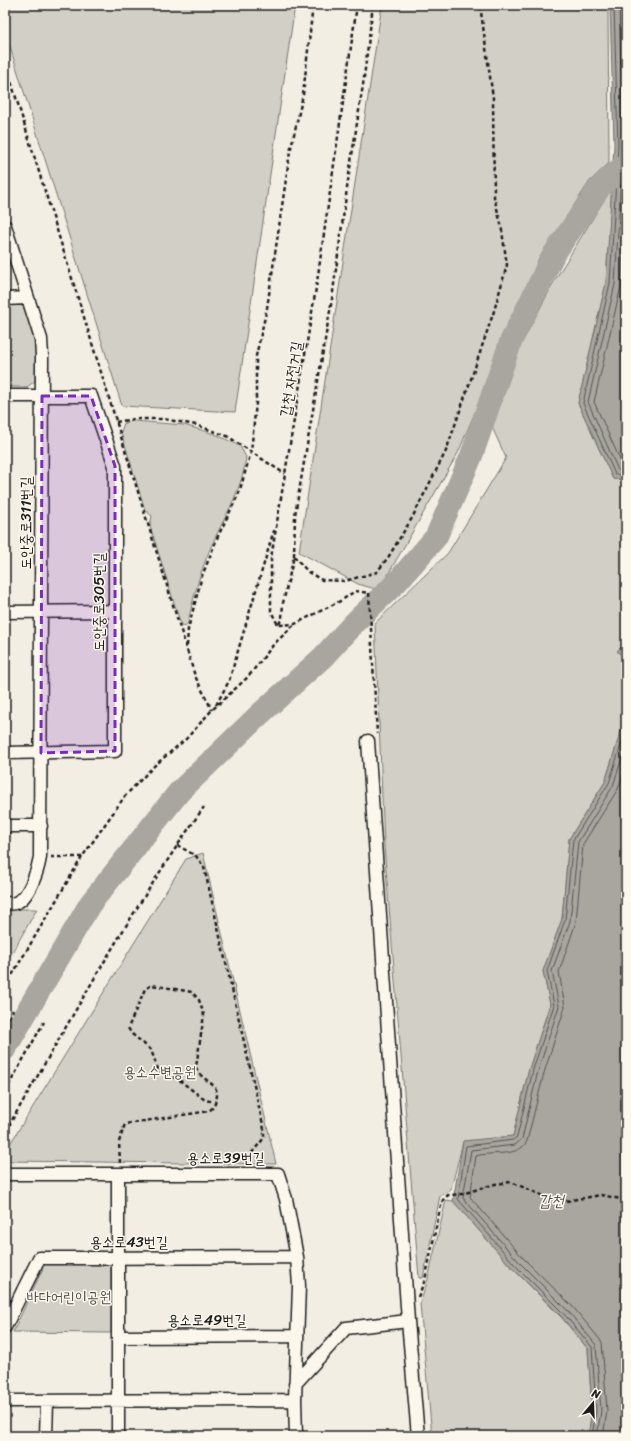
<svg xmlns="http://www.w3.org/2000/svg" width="631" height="1441" viewBox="0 0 631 1441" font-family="Sriracha,'Poor Story',sans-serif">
  <rect width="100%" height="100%" fill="#f2eee4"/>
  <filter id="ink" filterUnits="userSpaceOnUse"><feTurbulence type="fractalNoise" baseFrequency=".025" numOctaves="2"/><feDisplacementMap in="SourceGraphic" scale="8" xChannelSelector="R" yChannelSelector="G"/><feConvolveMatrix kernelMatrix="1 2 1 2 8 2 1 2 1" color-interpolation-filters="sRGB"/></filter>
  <g filter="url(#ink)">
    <path fill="#d2cfc6" stroke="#777671" d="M5,5H295L235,412L122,406L5,31Z
      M382,5H608L609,163L590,181L539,258L458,453L379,590L358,584L299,552Z
      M612,187L606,283L578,403L613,479L626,480V643L617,651L626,660V715L605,782L569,839L562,919L543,971L550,1004L529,1069L513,1136L463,1142L451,1189L440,1196L423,1278H419L384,845L375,623L448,553L506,458L492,427L507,371L556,278Z
      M5,304H19L25,308L36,339L35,381L27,387H5Z
      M134,421L184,425L215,434L240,446L246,457C243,486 228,511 216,536C202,565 194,593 188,623L185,626L181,625L150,526L152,516L145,510L121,432L124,423Z
      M203,853L276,1164L5,1161V1152L186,859Z
      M5,909H37L5,965Z
      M446,1200L453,1201L512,1268L561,1317L588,1349L592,1411L588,1436H432L420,1304L428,1279Z
      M108,1262L111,1266V1333L13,1332L45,1264Z"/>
    <path fill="#a9a6a0" stroke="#716f6b" d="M610,5H626V480L613,479L578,403L606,283L614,145Z
      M626,643V660L617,651Z
      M626,715V1436H588L592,1411L588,1349L562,1317L512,1268L453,1201L463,1141L513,1136L529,1069L550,1004L543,971L562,919L569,839L605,782Z"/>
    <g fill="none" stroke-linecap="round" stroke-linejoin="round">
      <path stroke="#545351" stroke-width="1" d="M614,5L618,145L610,283L583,403L615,474L626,476
        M619,5L623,145L615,284L588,402L618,470L626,471
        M626,201L621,286L594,402L622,464L626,465
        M592,1436L596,1411L592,1347L564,1314L515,1265L458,1199L466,1146L513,1140L517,1137L533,1070L554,1005L547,971L565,920L573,840L609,783L626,729
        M597,1436L601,1411L596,1345L568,1311L519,1262L463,1198L471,1150L515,1145L522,1139L538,1071L559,1006L552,971L570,921L578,842L613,786L626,745
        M603,1436L607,1411L602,1342L573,1307L523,1258L470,1197L476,1156C492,1151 519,1158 527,1141L544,1073L565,1007L559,972L576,922L583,844L618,789L626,766"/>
      <path stroke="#a9a6a0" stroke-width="23" d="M5,1049L90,904L179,792L259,715L323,657L355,622L396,583L436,537L471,457L511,341L554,254L601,186L622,167L626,165"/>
      <defs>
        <path id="street" d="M5,226L41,339L42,356L40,857C38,870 29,899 15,903C12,904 8,903 5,903
          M5,299L28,298
          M5,396H91L115,466V751L5,753
          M5,612L114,611
          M368,741L408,1321L418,1436
          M5,826H41
          M5,1174H278L286,1199L297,1257L299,1286L295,1400L296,1436
          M5,1327L39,1258L297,1257
          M118,1337L296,1336
          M295,1384L346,1328L408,1321
          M5,1401L295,1400
          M46,1436L47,1401
          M118,1436V1175"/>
      </defs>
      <use href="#street" stroke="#1c1c1c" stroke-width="15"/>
      <path stroke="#1c1c1c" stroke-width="2.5" stroke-dasharray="4 3" stroke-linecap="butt" d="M357,5L317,282L271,558V611L278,625L295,624L342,600L355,591L369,593L377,734
        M5,62L195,676L212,710
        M116,422L134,419H164L196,425L227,436L285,474
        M294,556L308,572L322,580L345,581L377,572L389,556L412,518L446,451L470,382L494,311L507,265L501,224L494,197L493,98L480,5
        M279,624L282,618L283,603L294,556L295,515L332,299L348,181L363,85L373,5
        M187,646L188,629L202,576L218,536L239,493L251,452L256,403V356L267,308L290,152L303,95L313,5
        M216,705L229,681L274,530
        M177,845L196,856L204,867L264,1129V1138L246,1160
        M51,857H82
        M5,987L82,857L125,796L154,766L186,739L212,710L248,677L274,644L295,624
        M5,1024L13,1010
        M5,1092L44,1022
        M5,1132C69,1023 130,911 204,807
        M120,1163L119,1142L125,1124L209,1111C213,1108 215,1105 216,1100C222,1082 200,1082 196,1067L204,1015L199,1000L192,992L152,985L145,989L128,1028L132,1034L151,1050L159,1072L178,1079L205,1100L216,1102
        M418,1297L425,1280L440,1209L443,1200L448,1195L462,1194L495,1184L511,1182L551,1199L566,1201L601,1195L626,1200"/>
      <use href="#street" stroke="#fbf7ec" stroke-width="12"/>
    </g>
  </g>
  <path fill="#7b2cbf" fill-opacity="0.2" stroke="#7b2cbf" stroke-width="3" stroke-dasharray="8 5" stroke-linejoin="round" d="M42,396H91L115,466V751L41,753Z"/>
  <g text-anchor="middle" stroke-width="3" stroke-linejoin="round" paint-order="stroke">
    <g font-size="15" fill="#1c1c1c" stroke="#fbf7ec">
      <text transform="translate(291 379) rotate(-81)" y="5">갑천 자전거길</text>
      <text transform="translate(26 523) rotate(-90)" y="5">도안중로311번길</text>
      <text transform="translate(99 602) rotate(-90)" y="5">도안중로305번길</text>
      <text x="226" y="1163">용소로39번길</text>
      <text x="129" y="1247">용소로43번길</text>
      <text x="207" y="1325">용소로49번길</text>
    </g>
    <g font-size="15" fill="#53524f" stroke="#fbf7ec">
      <text x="160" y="1077">용소수변공원</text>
      <text x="69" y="1302">바다어린이공원</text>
    </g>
    <g font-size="16" font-style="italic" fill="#545351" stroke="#fbf7ec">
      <text x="551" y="1206">갑천</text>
    </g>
  </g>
  <rect width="631" height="1441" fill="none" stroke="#fbf7ec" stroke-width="20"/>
  <rect x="10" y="10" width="611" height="1421" fill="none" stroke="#1c1c1c" stroke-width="1.5" filter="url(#ink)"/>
  <g transform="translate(593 1403) rotate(19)" stroke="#fbf7ec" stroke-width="3" paint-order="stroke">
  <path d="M0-3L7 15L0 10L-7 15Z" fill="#1c1c1c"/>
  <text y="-6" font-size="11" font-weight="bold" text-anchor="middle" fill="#1c1c1c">N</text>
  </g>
</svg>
